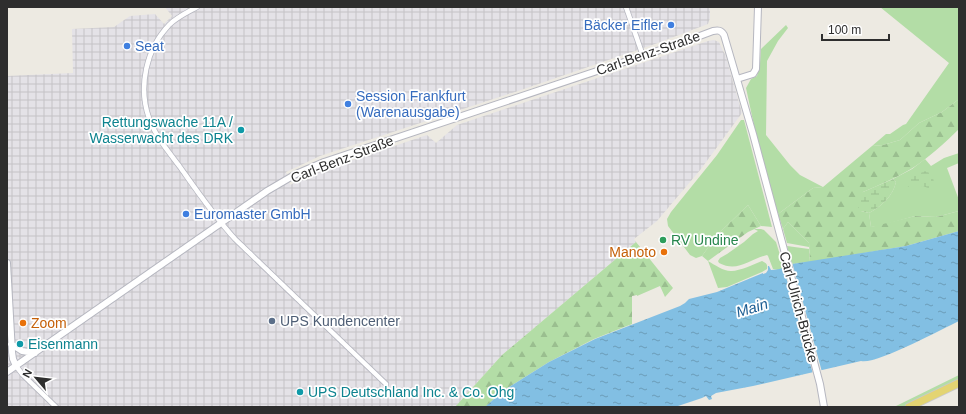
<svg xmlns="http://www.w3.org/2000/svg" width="966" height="414" viewBox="0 0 966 414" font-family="Arial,sans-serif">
  <defs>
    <pattern id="industrial-grid" width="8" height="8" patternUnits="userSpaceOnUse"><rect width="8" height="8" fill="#e4e2e7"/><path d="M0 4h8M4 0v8" fill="none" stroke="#c4c2c6"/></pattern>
    <pattern id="forest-firs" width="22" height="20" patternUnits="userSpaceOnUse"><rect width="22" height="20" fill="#b3dda6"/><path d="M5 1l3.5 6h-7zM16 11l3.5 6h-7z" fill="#9abe8f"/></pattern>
    <pattern id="wetland-marsh" width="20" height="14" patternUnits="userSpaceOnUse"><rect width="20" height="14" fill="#b3dda6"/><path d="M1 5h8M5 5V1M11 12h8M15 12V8" fill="none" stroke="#9abe8f"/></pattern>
    <pattern id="water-ripples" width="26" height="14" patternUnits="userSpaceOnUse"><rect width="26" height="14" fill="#82bfe3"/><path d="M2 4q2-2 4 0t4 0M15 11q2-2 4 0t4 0" fill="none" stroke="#6b9cb8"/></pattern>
  </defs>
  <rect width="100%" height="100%" fill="#edeae2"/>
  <path fill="url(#industrial-grid)" d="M165,7H709L710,10V18L708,24L655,44L521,90L320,156L286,172L290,185L323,170L427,135L436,143L457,125L708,41L714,40L719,42L723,51L725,54L742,113L701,169L657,221L634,239L636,242L502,355L455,407H7V76L73,73L72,29L114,27L130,16L155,14L164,24L172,16Z"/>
  <path fill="#b3dda6" d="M880,7H959V99L942,112L919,123L900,140L883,145L872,146L886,134H890L903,125L906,124L949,63Z
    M786,25L788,28L778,41L767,61L766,135L790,165L800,175L823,187L813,188L778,214L758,144L746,88L751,79L757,76L760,63L761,49Z
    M741,120H744L772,227L761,226L748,205L717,235L702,256L696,258L690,255L668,226L667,219L671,212L717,155Z
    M959,153V163L947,168L959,200V211L936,217L915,216L879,226L871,227L869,213C882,206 893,196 896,182L893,179L912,169L925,159L931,166L944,158Z
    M788,222L809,243V247L787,243L783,229Z
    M754,229H761L764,230L776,242L784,268L778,270L773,269L768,256L767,255C749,259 738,273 719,263L718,261L720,258L727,254L744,242L753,234L758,231Z
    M787,246L809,249L810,262L792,264Z
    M708,261C715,265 725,272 732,271C739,271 755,264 762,261C766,263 768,264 767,269L762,272L727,287L718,288Z
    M959,375V381L904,407H894Z"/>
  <path fill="url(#forest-firs)" d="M959,99V129C946,142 926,160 911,169C896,178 879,185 863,192L861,211L869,213L871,227L915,216L936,217L959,211V231L906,246L810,262L809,243L788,222L783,229L778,214L813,188L823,187L872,146L883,145L900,140L919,123L942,112Z
    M748,205L761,226L748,232L708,261L702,256L717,235Z
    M636,242L673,288L665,297L660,286L637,296V295L632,296V324L594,339L549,362L503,391L485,407H455L502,355Z"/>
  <path fill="url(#wetland-marsh)" d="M925,171L932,174L934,182L933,188L930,189L923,186L909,187L906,185C908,178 918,174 925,171Z
    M893,179L896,182C893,196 882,206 869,213L861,211L857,206L858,198L863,192Z"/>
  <path fill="url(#water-ripples)" d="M959,231V321C942,329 876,365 861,361L753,386L716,393L711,396L712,399L709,400L706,396L702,398L675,407H485L503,391L549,362L595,339L680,306L685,303L689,299L717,292L763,273V274L766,273L768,270V266H769L771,270C779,270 785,267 792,264L906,246Z"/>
  <path fill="#edeae2" d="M792,262L822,372L813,374L783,266Z"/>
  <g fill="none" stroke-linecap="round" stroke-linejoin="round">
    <defs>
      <path id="street" d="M197,7C188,12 177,17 169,25C146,49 138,87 149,118C155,136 169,152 180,167C197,191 214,216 235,239L386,384
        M626,7L643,56
        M16,366L23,375L56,407"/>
      <path id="secondary" d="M737,79L753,74L756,69L758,7
        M7,263L12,352L13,359L16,366
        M11,344L22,351L35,353
        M7,372L267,191L296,174L324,162L681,43L713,31C718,30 721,30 724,35L753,134L820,384L824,407"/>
      <path id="primary" d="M909,407L959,383"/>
    </defs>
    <use href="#street" stroke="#b6b7c0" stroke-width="6"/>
    <use href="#secondary" stroke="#b6b7c0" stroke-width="8"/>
    <use href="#primary" stroke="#c9c9c9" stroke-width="9"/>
    <use href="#street" stroke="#fff" stroke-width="4.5"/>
    <use href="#secondary" stroke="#fff" stroke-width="6"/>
    <use href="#primary" stroke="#e3d472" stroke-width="7"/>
  </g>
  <g fill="#3f7fe0" stroke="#fff" stroke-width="1.5">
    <circle cx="671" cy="25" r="4"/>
    <circle cx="127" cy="46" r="4"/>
    <circle cx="348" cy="104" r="4"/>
    <circle cx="186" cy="214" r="4"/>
  </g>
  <g fill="#0f9aa8" stroke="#fff" stroke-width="1.5">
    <circle cx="241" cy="130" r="4"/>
    <circle cx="20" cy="344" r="4"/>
    <circle cx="300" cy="392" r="4"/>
  </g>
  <circle fill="#2e9e5b" stroke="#fff" stroke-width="1.5" cx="663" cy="240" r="4"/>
  <g fill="#e8710a" stroke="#fff" stroke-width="1.5">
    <circle cx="664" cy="252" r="4"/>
    <circle cx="23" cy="323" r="4"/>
  </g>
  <circle fill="#5c6f8a" stroke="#fff" stroke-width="1.5" cx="272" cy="321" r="4"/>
  <g text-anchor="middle" stroke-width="3.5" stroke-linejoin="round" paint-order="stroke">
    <g font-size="14" fill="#366cbe" stroke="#fff" text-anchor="start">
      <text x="663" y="30" text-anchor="end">Bäcker Eifler</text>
      <text x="135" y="51">Seat</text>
      <text x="356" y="101">Session Frankfurt<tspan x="356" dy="16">(Warenausgabe)</tspan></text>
      <text x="194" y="219">Euromaster GmbH</text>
    </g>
    <g font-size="14" fill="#2e2e2e" stroke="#fff">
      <text transform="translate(648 53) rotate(-19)" y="5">Carl-Benz-Straße</text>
      <text transform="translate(342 159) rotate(-21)" y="5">Carl-Benz-Straße</text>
      <text transform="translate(799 307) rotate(75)" y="5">Carl-Ulrich-Brücke</text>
    </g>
    <g font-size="14" fill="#0d838f" stroke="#fff" text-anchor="start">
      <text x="233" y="127" text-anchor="end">Rettungswache 11A /<tspan x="233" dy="16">Wasserwacht des DRK</tspan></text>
      <text x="28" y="349">Eisenmann</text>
      <text x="308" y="397">UPS Deutschland Inc. &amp; Co. Ohg</text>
    </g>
    <g font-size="14" fill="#27864d" stroke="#fff" text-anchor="start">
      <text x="671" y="245">RV Undine</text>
    </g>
    <g font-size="14" fill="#c56008" stroke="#fff" text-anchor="end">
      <text x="656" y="257">Manoto</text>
      <text x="31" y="328" text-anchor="start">Zoom</text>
    </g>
    <g font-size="14" fill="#4e5e75" stroke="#fff" text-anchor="start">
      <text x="280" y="326">UPS Kundencenter</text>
    </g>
    <g font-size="15" font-style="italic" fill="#1d5e93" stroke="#fff">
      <text transform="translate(752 308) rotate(-17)" y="5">Main</text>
    </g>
  </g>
  <rect width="966" height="414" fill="none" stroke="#2e2e2e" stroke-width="16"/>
  <g transform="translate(36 378) rotate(298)" stroke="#ffffff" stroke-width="3" paint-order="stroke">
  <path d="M0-3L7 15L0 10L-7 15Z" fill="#2e2e2e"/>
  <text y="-6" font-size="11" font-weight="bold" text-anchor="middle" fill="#2e2e2e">N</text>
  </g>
  <path d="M822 34v6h67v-6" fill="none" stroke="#2e2e2e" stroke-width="2"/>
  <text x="828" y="34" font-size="12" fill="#2e2e2e" stroke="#ffffff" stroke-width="3" paint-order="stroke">100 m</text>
</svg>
